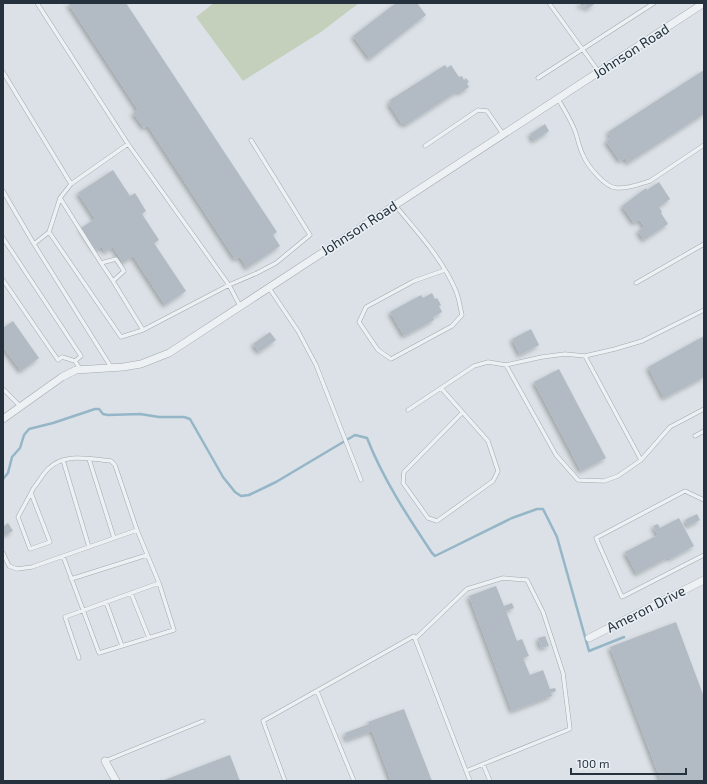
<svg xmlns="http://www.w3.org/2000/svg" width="707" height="784" viewBox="0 0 707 784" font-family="'Exo 2',sans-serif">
  <defs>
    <filter id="shadow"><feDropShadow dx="-2.5" dy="2.5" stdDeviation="2" flood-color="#0004"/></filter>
  </defs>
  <rect width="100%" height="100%" fill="#dbe1e6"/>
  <path fill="#c5d0bc" d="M214,3H359L321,32L243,81L196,17Z"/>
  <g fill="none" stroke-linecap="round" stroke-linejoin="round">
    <path stroke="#95b6c7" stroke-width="2.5" d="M3,479L8,473L12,457L20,448L24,435L29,429L53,423L95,409H99L103,414L108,415L140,414L159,417H184L190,419L223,477L235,492L241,496L249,495L276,482L355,435L367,438C383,479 408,517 432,553L435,556L512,518L537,509H543L557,537L589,651L624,637"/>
  </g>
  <path fill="#b2bbc3" filter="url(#shadow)" d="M68,3H126L277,232L273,235L280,246L247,268L240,257L235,259L148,126L144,128L133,113L138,110Z
    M396,3H417L426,15L370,59L353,36Z
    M579,3H596L587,9L585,5L582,7Z
    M445,65L447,68L451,65L459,77L462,76L464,80L466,78L469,82L467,83L469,87L460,93L458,91L406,125L404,123L402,124L389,104L391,102L390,100Z
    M704,70V114L628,163L625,158L620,161L606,141L611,137L608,132Z
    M545,124L549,131L534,141L530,134Z
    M113,170L130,196L135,193L146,211L142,214L159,240L154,243L186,291L165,305L133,256L123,263L113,247L105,252L102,247L96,250L81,228L95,219L78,193Z
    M659,182L670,199L659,207L662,212L661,213L668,224L644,240L638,231L644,227L640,220L634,223L622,206L646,188L647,190Z
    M432,293L435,299L437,298L441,305L439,306L442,312L433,317L434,320L404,336L390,312L421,295L423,298Z
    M13,321L39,358L21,371L3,347V328Z
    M531,329L539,345L520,355L512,339Z
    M270,332L276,340L259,352L253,344Z
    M704,336V377L664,398L648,367Z
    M559,369L606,458L581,471L534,382Z
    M697,514L700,520L688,526L685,520Z
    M679,518L694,546L670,559L669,557L637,574L625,552L658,535L653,526L658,524L660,528Z
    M8,523L13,531L5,535L3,532V527Z
    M496,586L504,606L512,603L514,608L506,611L517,641L522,639L529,656L523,658L530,675L543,670L550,689L555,688L556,691L551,693L552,696L512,711L469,596Z
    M676,622L704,697V781H661L610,647Z
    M545,636L549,646L541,648L538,638Z
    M404,709L432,781H391L372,731L347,740L345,733L369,724L368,722Z
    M230,755L240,781H162Z"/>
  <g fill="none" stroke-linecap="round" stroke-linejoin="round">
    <defs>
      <path id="service" d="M549,3L599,72
        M3,72L71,184L128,144L37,3
        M538,78L654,3
        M558,99C564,109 571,120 575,131C578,139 579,147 583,155C587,165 605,188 617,188C628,189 640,184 650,181L704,145
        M128,144L229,285L240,306
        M425,146L478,110L487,111L503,134
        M71,184L60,198L49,232L34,244L111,367
        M3,191L34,244
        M60,198L101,263L116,259L124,271L113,281L101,263
        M395,205C417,232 442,258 456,291C459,298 460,307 462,315L452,326L391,359L378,350L359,322L366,307L414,281L445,270
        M49,232L121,337L143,330L229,285L257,273L276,263L310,235L251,140
        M3,238L81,356L75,361
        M3,280L58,360L62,357L75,361L80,369
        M113,281L143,330
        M636,283L704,244
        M269,288L298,331L316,365L361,480
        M704,310L642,341L615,349L585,356L565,354L542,357L506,365L556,455L578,480L604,481L618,476L641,460L670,427L704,409
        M585,356L641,460
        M3,389L20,406
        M408,410L441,388
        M462,413L404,472L403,483L428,518L437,521L493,481L498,471L488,441L441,388L474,366L488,362L506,365
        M695,436L704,431
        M89,459L114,538
        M63,460L89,547
        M31,493L50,542L30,549L18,517L31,493L33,489C38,483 42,475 48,469C64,452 90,459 111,461L115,465L137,530
        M704,500L685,491L596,538L622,597L704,555
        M3,553L9,566L17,569L32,567L137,530L159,583L174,630L99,653L63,556
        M71,579L147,555
        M131,593L149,638
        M106,602L122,646
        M415,639L467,589L503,578L527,580L543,612L563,673L570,729L466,771
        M79,658L65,617L159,583
        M317,691L354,781
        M105,761L203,721
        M483,764L490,781
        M285,781L263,721L414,636L470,781"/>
      <path id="minor" d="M3,419L62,377L76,370L123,367L141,364L169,353L704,3
        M589,638L704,580
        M105,761L116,781"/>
    </defs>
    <use href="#service" stroke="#a1a9b0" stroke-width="4.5"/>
    <use href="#minor" stroke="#a1a9b0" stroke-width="8"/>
    <use href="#service" stroke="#eef1f4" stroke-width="3.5"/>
    <use href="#minor" stroke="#eef1f4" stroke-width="7"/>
  </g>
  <g text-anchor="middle" stroke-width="3" stroke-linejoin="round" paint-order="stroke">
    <g font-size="14" fill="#25313c" stroke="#eaf0f4">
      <text transform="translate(631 51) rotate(-33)" y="5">Johnson Road</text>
      <text transform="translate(359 228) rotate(-33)" y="5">Johnson Road</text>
      <text transform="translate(646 609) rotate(-27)" y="5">Ameron Drive</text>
    </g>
  </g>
  <rect width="707" height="784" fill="none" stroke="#25313c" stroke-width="8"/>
  <path d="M571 768v6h115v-6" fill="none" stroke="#25313c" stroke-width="2"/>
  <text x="577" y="768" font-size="12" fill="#25313c" stroke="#eaf0f4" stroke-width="3" paint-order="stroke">100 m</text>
</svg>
